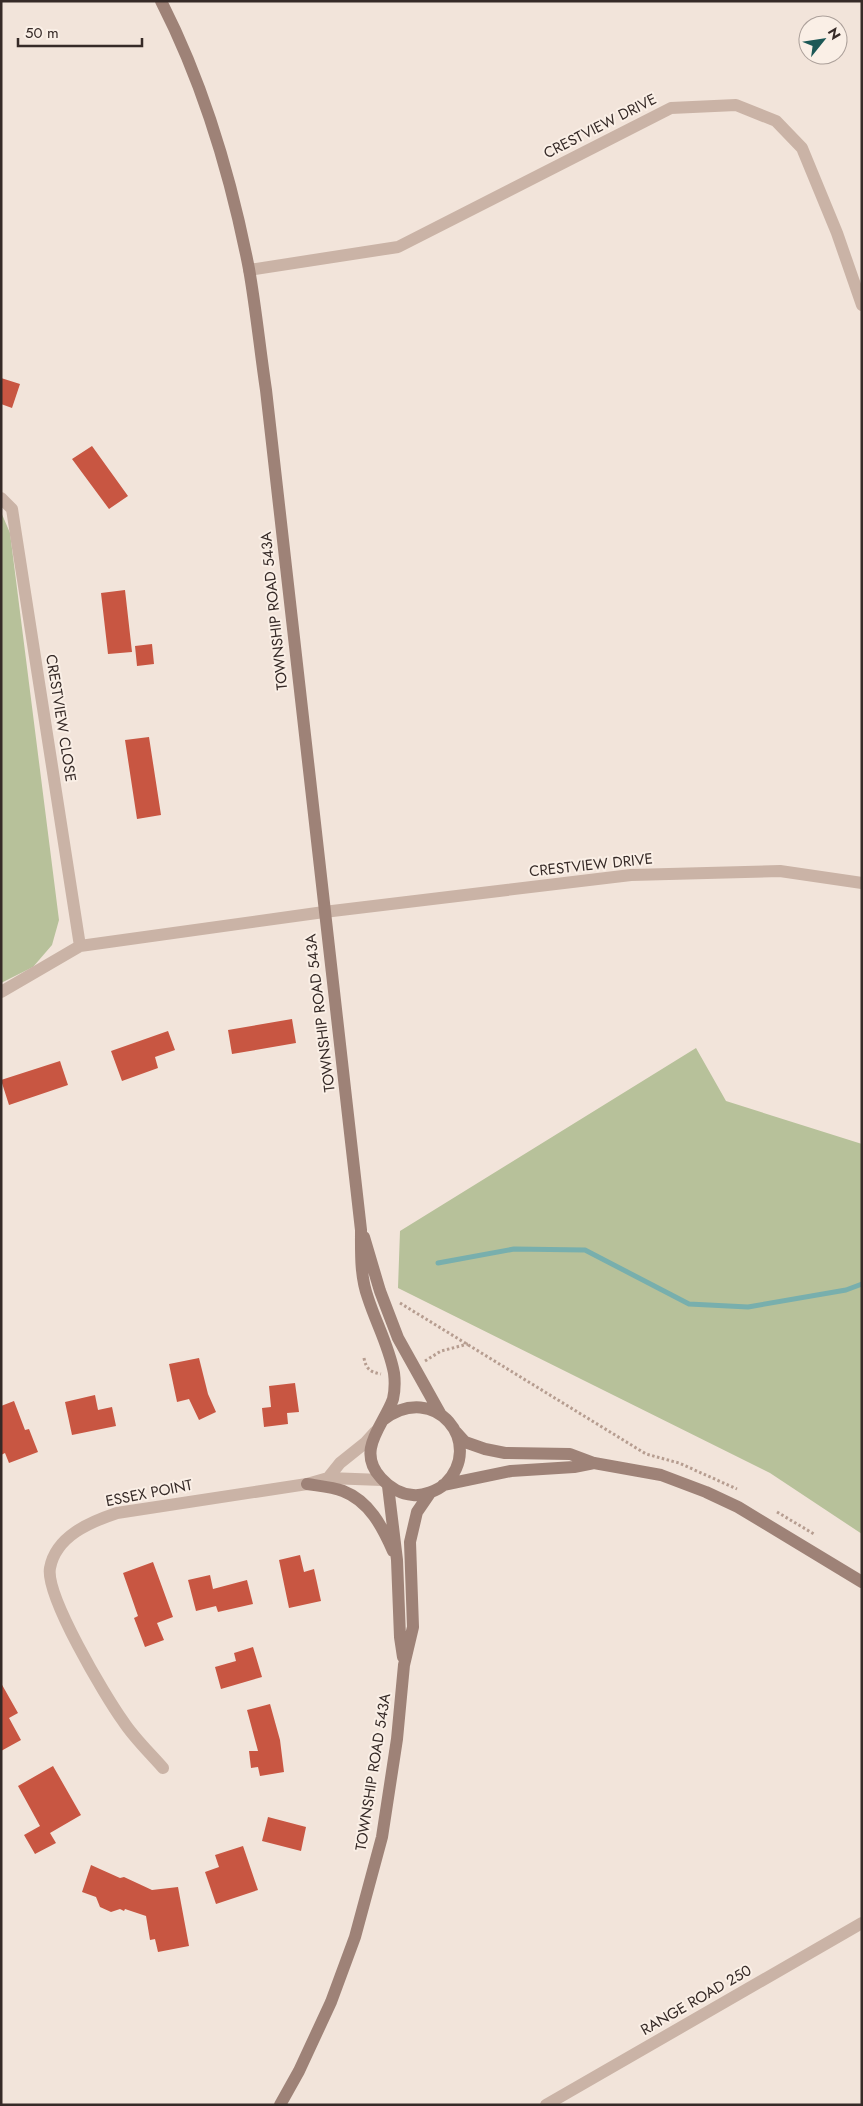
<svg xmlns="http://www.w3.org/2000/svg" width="863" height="2106" viewBox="0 0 863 2106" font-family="Jost,sans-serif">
  <rect width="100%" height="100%" fill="#f2e4da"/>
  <path fill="#b7c19a" d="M1,512L10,533L59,920L52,945L33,967L1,983Z
    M696,1048L726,1101L862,1144V1534L770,1473L398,1288L400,1231Z"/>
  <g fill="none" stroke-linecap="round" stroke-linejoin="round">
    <path stroke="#78afad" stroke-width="5" d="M438,1263L514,1249L585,1250L689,1304L748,1307L846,1290L862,1284"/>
  </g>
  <path fill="#c85642" d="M1,378L20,384L12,408L1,404Z
    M92,446L128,496L109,509L72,459Z
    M125,590L132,652L108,654L101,593Z
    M152,644L154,664L137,666L135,646Z
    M149,737L161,815L137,819L125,740Z
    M292,1019L296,1043L232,1054L228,1030Z
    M168,1031L175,1050L155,1057L158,1068L122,1081L111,1051Z
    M60,1061L68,1085L9,1105L1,1080Z
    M199,1358L208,1394L216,1412L199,1420L189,1399L177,1402L169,1364Z
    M295,1383L299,1412L287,1413L288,1424L264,1427L262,1408L271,1407L269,1386Z
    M95,1395L98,1410L112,1407L116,1426L72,1435L65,1402Z
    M14,1401L25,1430L29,1429L38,1452L9,1463L5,1453L1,1455V1406Z
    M300,1555L304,1572L314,1569L321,1601L289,1608L279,1560Z
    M153,1562L173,1617L157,1623L164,1640L145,1647L134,1618L138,1616L123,1573Z
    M210,1575L213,1589L247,1580L253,1604L218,1612L216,1606L196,1611L188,1580Z
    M253,1647L262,1677L221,1689L215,1667L236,1661L234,1653Z
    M1,1683L18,1713L9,1718L21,1740L1,1751Z
    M270,1704L280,1740L284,1772L260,1776L258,1767L251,1768L249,1751H258L247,1710Z
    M53,1766L81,1815L50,1833L56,1843L35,1854L24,1835L40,1826L18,1786Z
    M268,1817L306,1827L301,1851L262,1841Z
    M243,1846L258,1890L216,1904L205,1872L219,1867L215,1855Z
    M91,1865L120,1878L124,1877L152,1890L178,1887L189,1946L158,1952L155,1939L150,1940L146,1916L125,1909L124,1911L120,1909L111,1912L100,1907L96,1897L82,1892Z"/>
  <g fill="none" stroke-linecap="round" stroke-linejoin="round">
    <path stroke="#b69d90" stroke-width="3" stroke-dasharray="2.5 2.5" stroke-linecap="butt" d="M400,1303L646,1454L679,1463L737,1489
      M364,1358C366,1369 370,1372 381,1374
      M425,1361L441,1351L468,1344
      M777,1512L814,1534"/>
    <path stroke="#cab3a6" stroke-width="12" d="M249,270L398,247L671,108L736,105L776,121L802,148L837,233L862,305
      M1,498L12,509L80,946
      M1,992L80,946L324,912L631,875L780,871L862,883
      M328,1478L340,1463L365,1443L375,1432
      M163,1768C149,1752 134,1738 123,1721C105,1696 45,1595 50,1568C56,1536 90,1522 117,1513L307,1484L328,1478L382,1480
      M546,2105L862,1923"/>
    <path stroke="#9e8277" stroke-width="12" d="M161,1C204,85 231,177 249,269C256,309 260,350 266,390L361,1230C361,1253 360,1276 368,1298C376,1323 389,1346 394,1373C395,1381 395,1390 393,1399C384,1425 355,1450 381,1478C390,1488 400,1494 413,1495C423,1496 437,1491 445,1484C486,1444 435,1380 383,1420
      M364,1237L380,1291L398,1338L441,1415
      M456,1432L465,1442L485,1449L505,1453L570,1454L594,1463L661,1475L706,1492L738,1507L862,1582
      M307,1484C319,1486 332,1487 343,1491C369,1501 382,1526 393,1551
      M443,1485L511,1471L574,1467L594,1463
      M388,1486L397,1560L400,1637L403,1657
      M280,2105L299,2071L331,2002L355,1937L382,1837L397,1739L404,1665L413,1627L410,1542L417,1512L430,1493"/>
  </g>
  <g text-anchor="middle" stroke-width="4" stroke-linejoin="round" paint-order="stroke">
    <g font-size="15" fill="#362a27" stroke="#faefe6">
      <text transform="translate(600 126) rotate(-27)" y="5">CRESTVIEW DRIVE</text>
      <text transform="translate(274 611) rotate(-96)" y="5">TOWNSHIP ROAD 543A</text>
      <text transform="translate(61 718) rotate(81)" y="5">CRESTVIEW CLOSE</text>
      <text transform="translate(591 865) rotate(-6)" y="5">CRESTVIEW DRIVE</text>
      <text transform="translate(320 1013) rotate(-97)" y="5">TOWNSHIP ROAD 543A</text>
      <text transform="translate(149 1493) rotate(-11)" y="5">ESSEX POINT</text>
      <text transform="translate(373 1772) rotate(-81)" y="5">TOWNSHIP ROAD 543A</text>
      <text transform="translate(696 2000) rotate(-30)" y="5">RANGE ROAD 250</text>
    </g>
  </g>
  <rect width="863" height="2106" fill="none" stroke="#362a27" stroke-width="5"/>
  <g transform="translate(823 40) rotate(60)"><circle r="24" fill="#faefe6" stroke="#aca09a"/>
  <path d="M0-4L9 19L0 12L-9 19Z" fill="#1c5856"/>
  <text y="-8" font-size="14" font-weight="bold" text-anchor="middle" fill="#362a27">N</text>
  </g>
  <path d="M18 38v8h124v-8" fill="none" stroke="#362a27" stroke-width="2.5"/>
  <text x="25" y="38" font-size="15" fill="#362a27" stroke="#faefe6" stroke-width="4" paint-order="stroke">50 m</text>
</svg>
